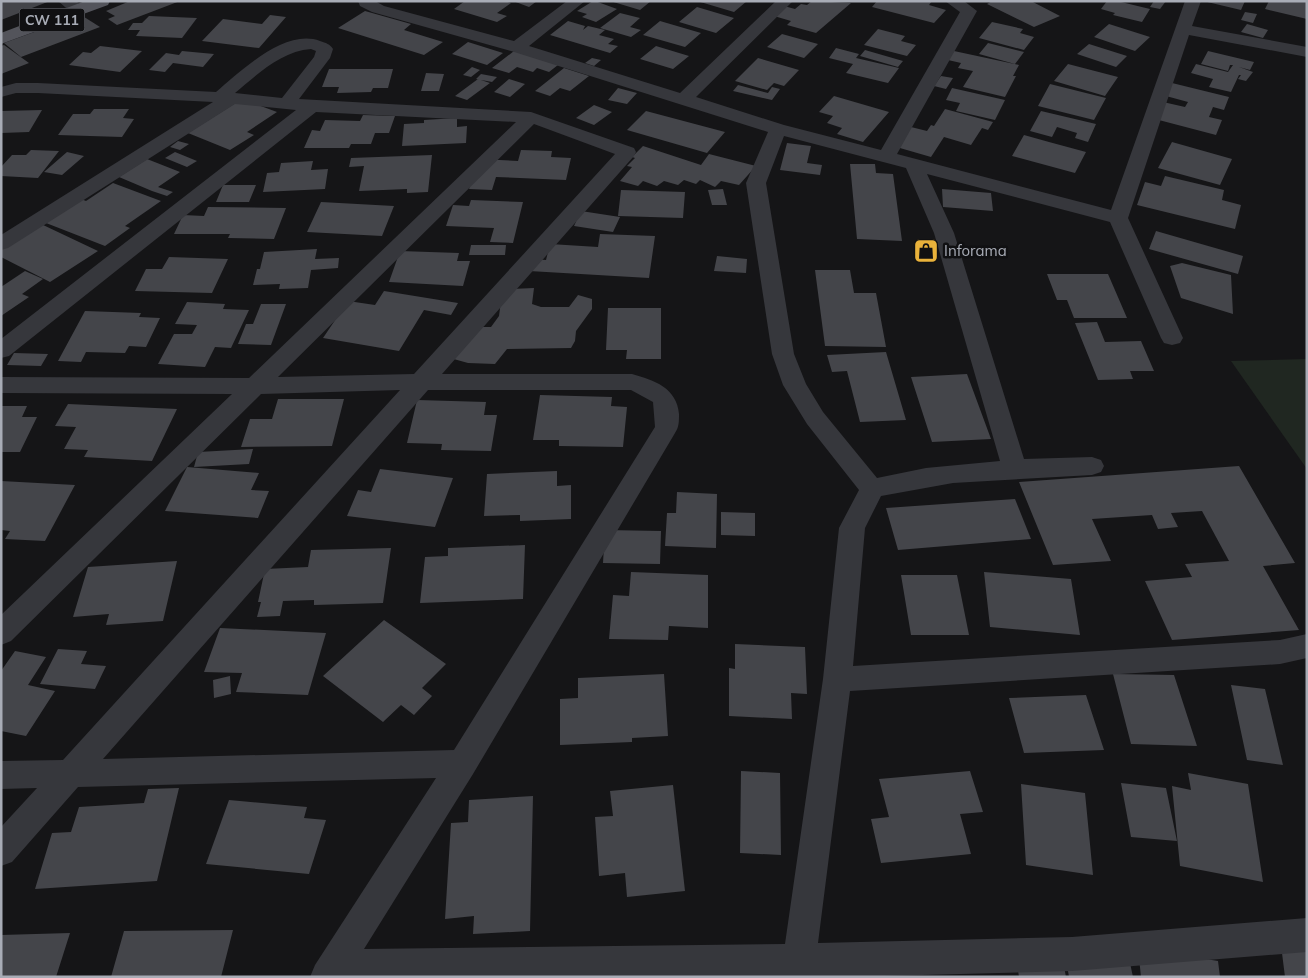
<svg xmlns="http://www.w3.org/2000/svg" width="1308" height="978" viewBox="0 0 1308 978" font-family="Mulish,sans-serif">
  <rect width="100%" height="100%" fill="#151517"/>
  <path fill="#202721" d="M1307,359V469L1231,361Z"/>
  <path fill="#44454a" d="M1,1H50L1,20Z
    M130,1H180L117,25L108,19L115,16L106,11Z
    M465,1H505L511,3L497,13L507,16L497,22L454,9Z
    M513,1H537L529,7Z
    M593,1H595L617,9L596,22L582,17L587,14L577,11Z
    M610,1H651L640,10Z
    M697,1H747L734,12Z
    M812,1L851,3L816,33L787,25L791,21L774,16L784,6L795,9L801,4L807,5Z
    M877,1H932L929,5L946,10L934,23L872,7Z
    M992,1H1031L1060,16L1034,27L987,4Z
    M1107,1H1117L1150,9L1142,22L1113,15L1115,13L1101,9Z
    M1154,1H1166L1160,9L1150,7Z
    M1203,1H1245L1241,10Z
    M1269,1H1307V19L1265,9Z
    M697,7L734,18L716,33L679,22Z
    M365,11L411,24L404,30L443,42L424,55L338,28Z
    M1245,12L1257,14L1253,23L1241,20Z
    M620,13L640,18L630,27L641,30L631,37L600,28Z
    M81,15L100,27L21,57L4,43Z
    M270,15L286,17L259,48L202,41L223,19L262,24Z
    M149,16L197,18L182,38L136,36L140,30H128L133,23H142Z
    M568,21L585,26L583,30L588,26L605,30L599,35L614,39L608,44L618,46L610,53L550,35Z
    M660,21L701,33L685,47L643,35Z
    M992,22L1023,29L1020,33L1034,37L1024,50L979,38Z
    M1109,24L1150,37L1135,51L1094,37Z
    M1247,24L1268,30L1263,38L1241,32Z
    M878,29L905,36L901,41L916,45L907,56L864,45Z
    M782,34L818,44L804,58L767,47Z
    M468,42L503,53L487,65L452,54Z
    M988,43L1024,52L1015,64L979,54Z
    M1089,44L1127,56L1116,67L1077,54Z
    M4,45L29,63L1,74V46Z
    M100,46L142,51L120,72L69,65L83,52L91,53Z
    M656,46L689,56L673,69L640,59Z
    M836,48L859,54L856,58L899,68L888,83L846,73L853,64L829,58Z
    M865,50L903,61L898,67L860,56Z
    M182,51L214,54L203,67L173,63L165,72L149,70L166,53L179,55Z
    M514,51L558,65L549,72L537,68L533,72L517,67L509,73L492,68Z
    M954,51L1019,65L1013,76H1016L1005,97L963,87L973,71L958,68L961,63L948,60Z
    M1208,51L1254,62L1250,70L1239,67L1253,72L1246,81L1238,79L1241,75H1239L1231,92L1209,87L1213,79L1191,73L1196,64L1228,72L1233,65H1230L1228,71L1201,64Z
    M592,58L601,60L594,66L585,63Z
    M758,58L799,70L784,86L774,83L767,90L735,81Z
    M1068,64L1118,77L1105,96L1054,81Z
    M472,67L480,70L471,77L463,75Z
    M564,68L589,76L570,91L560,88L550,96L535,91Z
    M329,69H393L388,88H373L371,92L337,93L339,87H322Z
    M426,73L444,74L439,91H421Z
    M481,74L497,77L492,82L476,79Z
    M941,76L953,78L946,89L934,86Z
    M478,79L490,83L467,100L455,96Z
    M509,79L525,84L510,97L494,92Z
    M1172,83L1229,97L1224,110L1213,107L1209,117L1222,120L1216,135L1155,119L1163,102L1185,107L1188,102L1166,96Z
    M1050,84L1106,98L1094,120L1038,106Z
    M738,85L768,93L772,87L780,89L772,100L733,91Z
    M618,88L637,93L627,104L608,100Z
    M952,88L1005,100L995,120L956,111L960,103L946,100Z
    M834,96L889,112L863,142L837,134L842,128L827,123L833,116L819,112Z
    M242,99L277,112L247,132L254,135L230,150L188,133Z
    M594,105L612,112L594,125L576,118Z
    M94,109H129L123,118L134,119L122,137L58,135L73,114H90Z
    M945,109L993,122L988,130L982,128L971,145L944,137L931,157L893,146L907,126L927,131L931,125L934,126Z
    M42,110L29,132L1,133V111Z
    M646,111L725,132L707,153L627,130Z
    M1041,111L1096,124L1088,142L1075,138L1077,133L1057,127L1052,137L1030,131Z
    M363,115L395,116L389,133H375L371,144H351L349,148H304L312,130L320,131L325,120L360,121Z
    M457,118V127L467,126L466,143L402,146L404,124L424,123V120Z
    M1024,135L1049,142L1086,152L1075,173L1012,156Z
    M178,141L189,144L180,150L170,147Z
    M1172,142L1232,159L1220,185L1158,168Z
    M787,143L811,146L807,163L822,165L820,175L780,170Z
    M643,146L701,165L709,154L756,166L739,185L721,181L715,187L700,180L696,184L684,180L678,185L664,181L657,186L643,181L638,186L620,181L632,167L627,166L635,158L632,157Z
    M31,150L59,151L38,178L1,176V167L12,155H26Z
    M521,150L552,151L551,157L571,158L566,180L496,177L492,190L469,189L479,159L518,161Z
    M67,152L84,156L62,175L44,172Z
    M175,152L197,161L187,167L165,158Z
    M432,155L428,192L407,193V189L359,191L364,166L349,167L351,158Z
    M147,159L180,172L158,187L173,192L167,196L152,191L157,188L152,191L119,177Z
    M313,161L311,170L328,169L325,189L263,192L267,173L279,172L281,163Z
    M850,164H875L876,173L893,174L902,241L857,239Z
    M1165,176L1224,190L1222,200L1241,205L1235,229L1137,205L1145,182L1161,186Z
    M113,183L161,201L125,226L130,228L105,246L46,223L81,199L86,201Z
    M223,185H256L249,202H216Z
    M723,189L727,205H712L708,190Z
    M942,189L991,193L993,211L943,207Z
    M621,190L685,192L683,218L618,216Z
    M471,200L523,202L513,243L490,242L494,228L446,226L453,205L469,206Z
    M321,202L394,206L382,236L307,232Z
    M208,207L286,208L274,239L228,238L230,234H174L183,215L204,216Z
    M581,211L620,217L613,232L574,226Z
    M41,224L98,251L50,282L1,257V249Z
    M1156,231L1243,256L1238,274L1149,249Z
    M600,234L655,236L649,278L529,271L532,259L546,260L550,244L598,247Z
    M471,245H506L505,255H469Z
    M317,249L315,259L339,258L338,268L311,270L308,288L279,289L280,284L253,285L257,269H260L264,252Z
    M400,251L459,253L457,261H470L463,286L389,282Z
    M717,256L747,259L746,273L714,271Z
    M169,257L228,259L212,293L135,291L146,269H162Z
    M1182,263L1231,275L1233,314L1181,298L1170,266Z
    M815,270H850L854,293H876L886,347L825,346Z
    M25,271L43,279L22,294L29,297L1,316V287Z
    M1047,274H1108L1127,318H1074L1067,300H1057Z
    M534,288L532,304L541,307H569L578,295L592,299V309L576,331L575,341L571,348L507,349L495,364L468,363L450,358L474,327H491L499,316L501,301L511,289Z
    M384,291L458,303L451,315L424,310L399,351L323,338L348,301L375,305Z
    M187,302L225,304L223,309L249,310L231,348L215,347L205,367L158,364L174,334H192L197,325L175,324Z
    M261,304H286L271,345L238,344L246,324H253Z
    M608,308H661V359H626L627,350H606Z
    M85,311L141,313L139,317L160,318L146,347L129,346L125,353L86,352L81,362L58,361Z
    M1097,322L1105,342L1141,341L1154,371H1130L1133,379L1098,380L1075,323Z
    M886,352L906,420L860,422L847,371L832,372L827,355Z
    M14,353L48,354L41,366L7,365Z
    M967,374L991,439L932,442L911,377Z
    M540,395L612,397L611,406L627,407L623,447L559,446V440H533Z
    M278,399H344L332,446L241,447L250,419H272Z
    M417,400L486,402L484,415H497L491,451L441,450L442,444L407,443Z
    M68,404L177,409L152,461L84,457L88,450L64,449L76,427L55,426Z
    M1,406H27L22,417H37L20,452H1Z
    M253,449L249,464L194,467L198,452Z
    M1239,466L1295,563L1263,566L1299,630L1172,640L1145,581L1192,577L1185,564L1229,561L1202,511L1171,513L1178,527L1158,529L1152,515L1092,519L1111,561L1053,565L1019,482Z
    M187,467L259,473L251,490L269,491L258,518L165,511Z
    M380,469L453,478L435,527L347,516L358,490L371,492Z
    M557,471V486L571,485V519L520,521V515L484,516L487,474Z
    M1,481L75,485L45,541L5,539L10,531L1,530Z
    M677,492L717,494L716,548L665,546L667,513H676Z
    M1015,499L1031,539L898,550L886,508Z
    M721,512L755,513V536L721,535Z
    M605,530L661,531L660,564L603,563Z
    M525,545L523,599L420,603L425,557L448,556V548Z
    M391,548L383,603L314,605V600L283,601L280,616L257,617L261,602H258L265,569L308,567L311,550Z
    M177,561L163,621L106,625L109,614L73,617L88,567Z
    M631,572L708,575V628L669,626L668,640L609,639L613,595L629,596Z
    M984,572L1071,579L1080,635L990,627Z
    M901,575H957L969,635H911Z
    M384,620L446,664L422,688L432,696L414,715L401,705L383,722L323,676Z
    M220,628L326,633L308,695L236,692L242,673L204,672Z
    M735,644L805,647L807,694L791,693L792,719L729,716V668L735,669Z
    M58,649L87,651L81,664L106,666L95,689L40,684Z
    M15,651L46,657L28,685L55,691L26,736L1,731V671Z
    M664,674L668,736L632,738V742L560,745V699L578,698V678Z
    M1113,674L1174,675L1197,746L1131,744Z
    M230,676L231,694L214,698L213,680Z
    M1231,685L1265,689L1283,765L1247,760Z
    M1086,695L1104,750L1024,753L1009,698Z
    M741,771L780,773L781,855L740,853Z
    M970,771L983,812L960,814L971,854L881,863L871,819L889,817L879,779Z
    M1188,773L1248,784L1263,882L1180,866L1172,786L1191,790Z
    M1121,783L1166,788L1177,841L1131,837Z
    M1021,784L1085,793L1093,875L1026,865Z
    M673,785L685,891L627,897L625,873L599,876L595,817L613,816L610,791Z
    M179,788L157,881L35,889L52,833L71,832L79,807L144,803L148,789Z
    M533,796L530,931L473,934L474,916L445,919L451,823L468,822L469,800Z
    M229,800L307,807L304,818L326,820L309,874L206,864Z
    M233,930L221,977H111L124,931Z
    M70,933L56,977H1V935Z
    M1280,937L1307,943V977H1285Z
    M1138,948L1218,961L1220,977H1141Z
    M1016,957L1063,961L1066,977H1019Z
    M1066,959L1130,963L1133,977H1069Z"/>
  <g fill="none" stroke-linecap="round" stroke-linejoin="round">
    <path fill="#36373c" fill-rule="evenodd" d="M58,1H76L86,10L84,13H72Z
      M358,1H375L384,6L514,41L567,1H585L529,46L680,93L776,1H793L696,97L784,125L881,150L960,12L945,1H964L977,11L897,154L1111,210L1185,1H1201L1192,26L1307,47V57L1189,35L1128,218L1183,338L1180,343L1172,345L1164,343L1161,338L1110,222L927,174L954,233L1024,459L1092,457L1101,460L1104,466L1101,472L1092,475L953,483L881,496L865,528L853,666L1280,640L1307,634V658L1280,664L850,691L818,943L1072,937L1307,918V952L1072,971L847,977H310L315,965L436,778L78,787L12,862L1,866V827L37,788L1,789V761L63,760L400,390L261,394L11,641L1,645V615L232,394L1,393V377L249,378L516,122L316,112L9,356L1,358V339L296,110L235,104L8,248L1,250V235L213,102L38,93H16L1,97V87L16,83H38L216,92C241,71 285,28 320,41C326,43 330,44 333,49L330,58L299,99L531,112L634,148L636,152L634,156L442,374H632C654,380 677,388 679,414C679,422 679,427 675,433L473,774L364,949L785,944L823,679L839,528L859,490L807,424L783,385L772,354L746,183L768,132L511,51L372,12L360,6ZM311,49L316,51L314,57L282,98L235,93C257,75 281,51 311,49ZM534,124L615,154L414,374L278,377ZM784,136L906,168L934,233L1000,461L926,468L877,478L823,412L806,384L794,354L766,183ZM428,390H631L653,402L655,427L454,750L103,759Z"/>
    <path fill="#53545b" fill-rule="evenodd" d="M85,1H110L108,5L1,44V33Z"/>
  </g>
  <defs>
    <symbol id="shop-square" viewBox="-11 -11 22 22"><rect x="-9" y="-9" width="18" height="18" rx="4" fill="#e9b23b" stroke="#101012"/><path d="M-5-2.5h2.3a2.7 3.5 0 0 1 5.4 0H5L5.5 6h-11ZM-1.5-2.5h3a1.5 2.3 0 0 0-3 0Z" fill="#111"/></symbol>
  </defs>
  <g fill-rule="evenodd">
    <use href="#shop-square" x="912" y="237" width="28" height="28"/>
  </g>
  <g text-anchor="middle" stroke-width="5" stroke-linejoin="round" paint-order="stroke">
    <rect fill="#101012" stroke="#7a7d85" stroke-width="1" x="19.5" y="8.5" width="65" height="23" rx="4"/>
    <g font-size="14" font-weight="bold" fill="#a8acb6">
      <text x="52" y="25">CW 111</text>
    </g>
    <g font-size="15" fill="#a8acb6" stroke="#101012" text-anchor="start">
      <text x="944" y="256">Inforama</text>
    </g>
  </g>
  <rect width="1308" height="978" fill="none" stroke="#a8acb6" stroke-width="5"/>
</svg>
